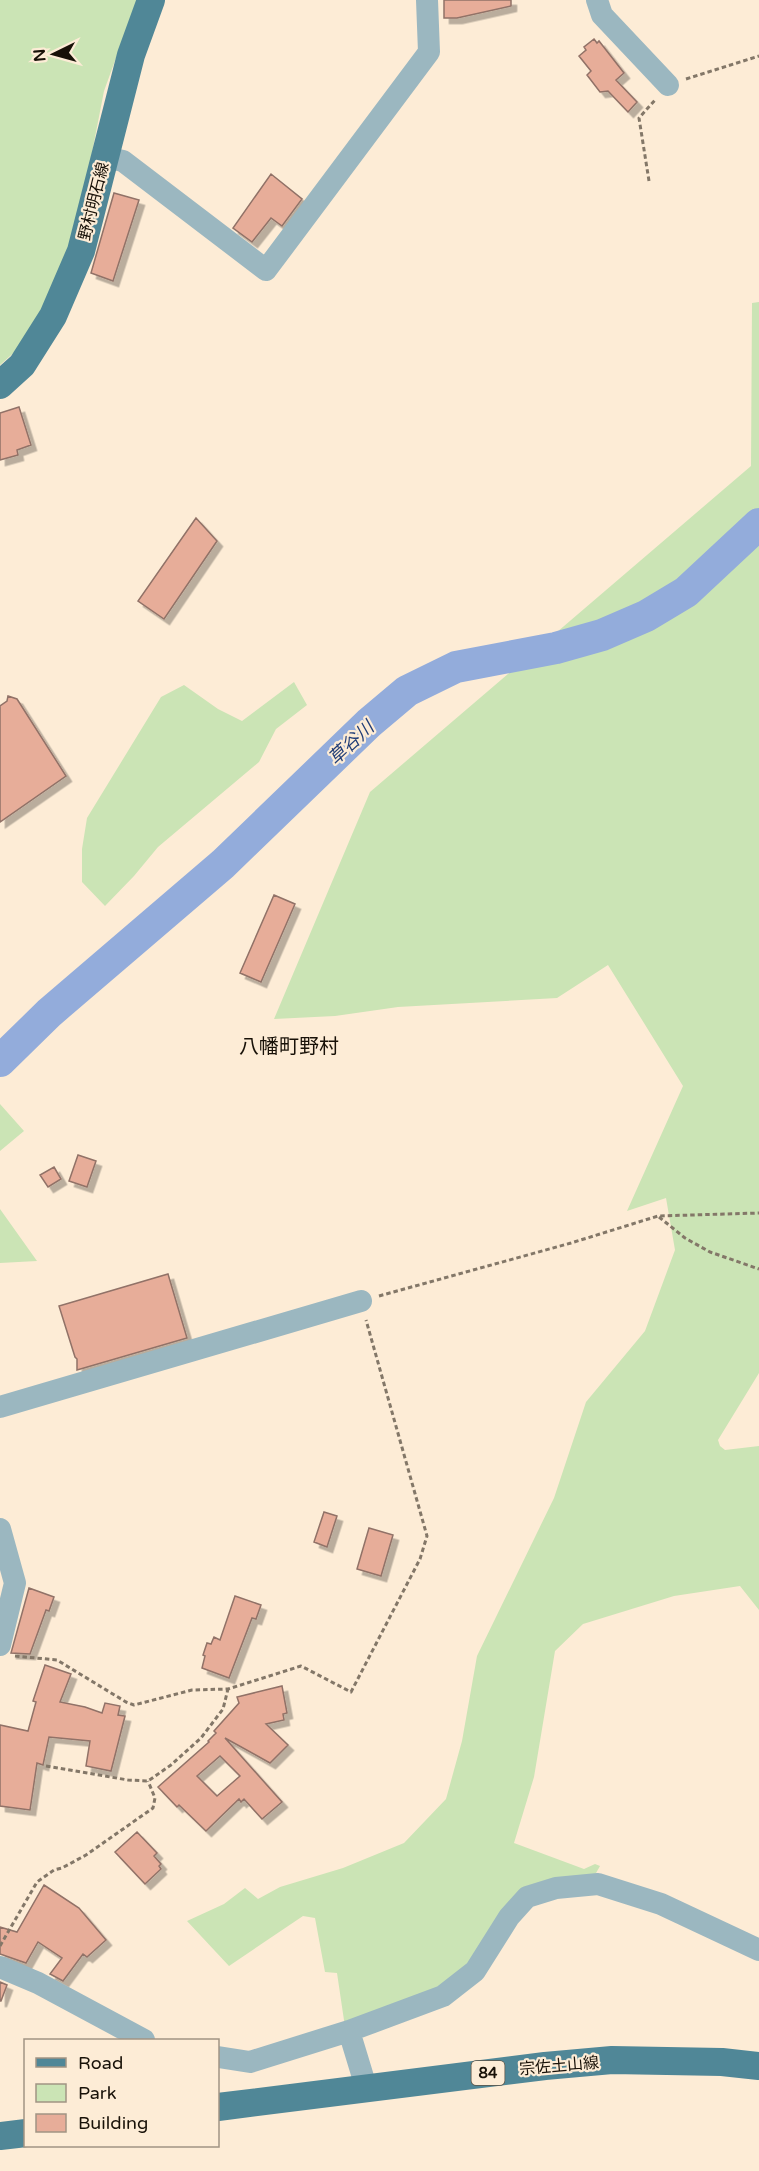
<svg xmlns="http://www.w3.org/2000/svg" width="759" height="2171" viewBox="0 0 759 2171" font-family="'Varela Round','Noto Sans JP',sans-serif">
  <defs>
    <filter id="shadow"><feDropShadow dx="5.5" dy="5.5" stdDeviation="0" flood-color="#0004"/></filter>
  </defs>
  <rect width="100%" height="100%" fill="#fdecd6"/>
  <path fill="#cbe4b5" d="M0,0H137L104,91L83,199L62,274L28,340L0,365Z
    M759,302V1373L718,1440L720,1446L725,1450L759,1446V1610L740,1586L674,1596L583,1624L555,1651L534,1777L514,1843L584,1869L595,1864L600,1866L592,1880L552,1884L447,1989L345,2027L337,1973L325,1972L315,1918L303,1916L229,1966L187,1921L224,1904L245,1888L258,1899L280,1887L343,1868L404,1843L446,1799L462,1741L477,1656L554,1498L586,1402L645,1331L675,1250L666,1198L627,1211L683,1086L608,965L557,998L398,1007L335,1016L274,1019L370,792L751,466L752,303Z
    M294,682L307,705L276,729L259,762L158,847L134,876L105,906L82,882V849L87,818L161,697L184,685L218,709L242,721Z
    M0,1104L24,1131L0,1151Z
    M0,1209L37,1261L0,1263Z"/>
  <g fill="none" stroke-linecap="round" stroke-linejoin="round">
    <path stroke="#93acdb" stroke-width="32" d="M0,1061L49,1013L223,864L369,723L407,691L456,667L556,648L602,635L646,616L686,592L759,524"/>
  </g>
  <path fill="#e7ad99" stroke="#917267" stroke-width="1.5" fill-rule="evenodd" filter="url(#shadow)" d="M444,0H511V6L457,18H444Z
    M594,39L597,43L599,41L624,73L616,80L637,102L628,112L608,91L600,92L587,75L591,71L579,56L586,50L584,47Z
    M271,174L302,199L282,226L271,218L252,242L233,228Z
    M114,193L139,200L113,281L91,273Z
    M19,407L31,445L17,450L18,455L0,460V413Z
    M196,518L217,541L164,619L138,601Z
    M8,696L17,699L66,776L0,822V706L7,701Z
    M274,895L295,904L261,982L240,973Z
    M78,1155L96,1161L87,1187L69,1181Z
    M54,1167L61,1179L48,1187L40,1175Z
    M168,1274L187,1338L77,1370V1359L75,1357L59,1306Z
    M324,1512L337,1516L327,1547L314,1542Z
    M369,1528L393,1535L381,1576L357,1569Z
    M29,1588L54,1597L49,1611L46,1610L30,1654L11,1653Z
    M235,1596L261,1605L256,1619L252,1618L229,1678L202,1668L205,1656L203,1655L207,1643L211,1644L214,1637L220,1640Z
    M45,1665L71,1674L60,1702L85,1707L102,1713L105,1703L120,1706L118,1715L125,1716L111,1771L86,1766L90,1741L49,1737L43,1765L37,1763L30,1810L0,1806V1725L28,1731L36,1702L33,1701Z
    M282,1686L287,1713L283,1714L284,1720L266,1724L288,1745L270,1763L225,1738L282,1802L262,1819L244,1799L241,1802L239,1799L206,1831L179,1805L177,1807L158,1787L209,1742L208,1741L216,1733L214,1731L239,1703L237,1697ZM220,1756L240,1776L217,1796L197,1776Z
    M137,1832L157,1853L154,1856L161,1864L159,1866L161,1869L145,1884L115,1852Z
    M44,1885L79,1908L106,1940L87,1957L83,1954L63,1981L50,1974L62,1958L38,1942L26,1963L0,1954V1927L17,1932Z
    M0,1982L7,1985L1,2001H0Z"/>
  <g fill="none" stroke-linecap="round" stroke-linejoin="round">
    <path stroke="#837768" stroke-width="3" stroke-dasharray="4.5 3" stroke-linecap="butt" d="M686,79L759,56
      M649,181L639,118L655,100
      M659,1217L685,1238L710,1252L759,1269
      M379,1296L571,1243L658,1216L759,1213
      M15,1656L57,1660L126,1702L134,1705L192,1690L228,1689L301,1666L351,1692L420,1559L427,1536L366,1320
      M46,1766L128,1780L148,1781L171,1765L201,1738L223,1709L228,1689
      M0,1946L37,1882L54,1870L62,1868L86,1855L153,1808L155,1798L148,1781"/>
    <path stroke="#9bb7c0" stroke-width="22" d="M597,0L602,15L668,85
      M104,157L123,161L266,270L429,52L427,0
      M0,1407L361,1301
      M0,1529L15,1583L0,1645
      M0,1967L38,1983L144,2040
      M349,2031L366,2087
      M218,2057L250,2062L349,2031L443,1996L475,1971L509,1917L527,1897L556,1888L598,1884L661,1904L759,1950"/>
    <path stroke="#508797" stroke-width="28" d="M0,385L22,365L53,316L81,251L131,55L151,0
      M218,2107L545,2066L612,2060L722,2062L759,2066
      M0,2136L26,2133"/>
  </g>
  <g text-anchor="middle" stroke-width="4.5" stroke-linejoin="round" paint-order="stroke">
    <rect fill="#fdecd6" stroke="#5d5346" stroke-width="1.5" x="471.5" y="2061" width="33" height="24" rx="4.5"/>
    <g font-size="15" font-weight="bold" fill="#181108">
      <text x="488" y="2078">84</text>
    </g>
    <g font-size="16" fill="#181108" stroke="#fdecd6">
      <text transform="translate(93 201) rotate(-76)" y="6">野村明石線</text>
      <text transform="translate(559 2065) rotate(-5)" y="6">宗佐土山線</text>
    </g>
    <g font-size="18" font-style="italic" fill="#213d77" stroke="#fdecd6">
      <text transform="translate(351 743) rotate(-43)" y="6">草谷川</text>
    </g>
    <g font-size="20" fill="#181108" stroke="#fdecd6">
      <text x="289" y="1053">八幡町野村</text>
    </g>
  </g>
  <rect x="24" y="2039" width="195" height="108" fill="#fdecd6" stroke="#a19484" stroke-width="1.5"/>
  <rect x="36" y="2058" width="30" height="9" fill="#508797" stroke="#a19484" stroke-width="1.5"/>
  <text x="78" y="2069" font-size="18" fill="#181108">Road</text>
  <rect x="36" y="2084" width="30" height="18" fill="#cbe4b5" stroke="#a19484" stroke-width="1.5"/>
  <text x="78" y="2099" font-size="18" fill="#181108">Park</text>
  <rect x="36" y="2114" width="30" height="18" fill="#e7ad99" stroke="#a19484" stroke-width="1.5"/>
  <text x="78" y="2129" font-size="18" fill="#181108">Building</text>
  <g transform="translate(54 54) rotate(265)" stroke="#fdecd6" stroke-width="4.5" paint-order="stroke">
  <path d="M0-4.5L10 22L0 15L-10 22Z" fill="#181108"/>
  <text y="-9" font-size="16" font-weight="bold" text-anchor="middle" fill="#181108">N</text>
  </g>
</svg>
